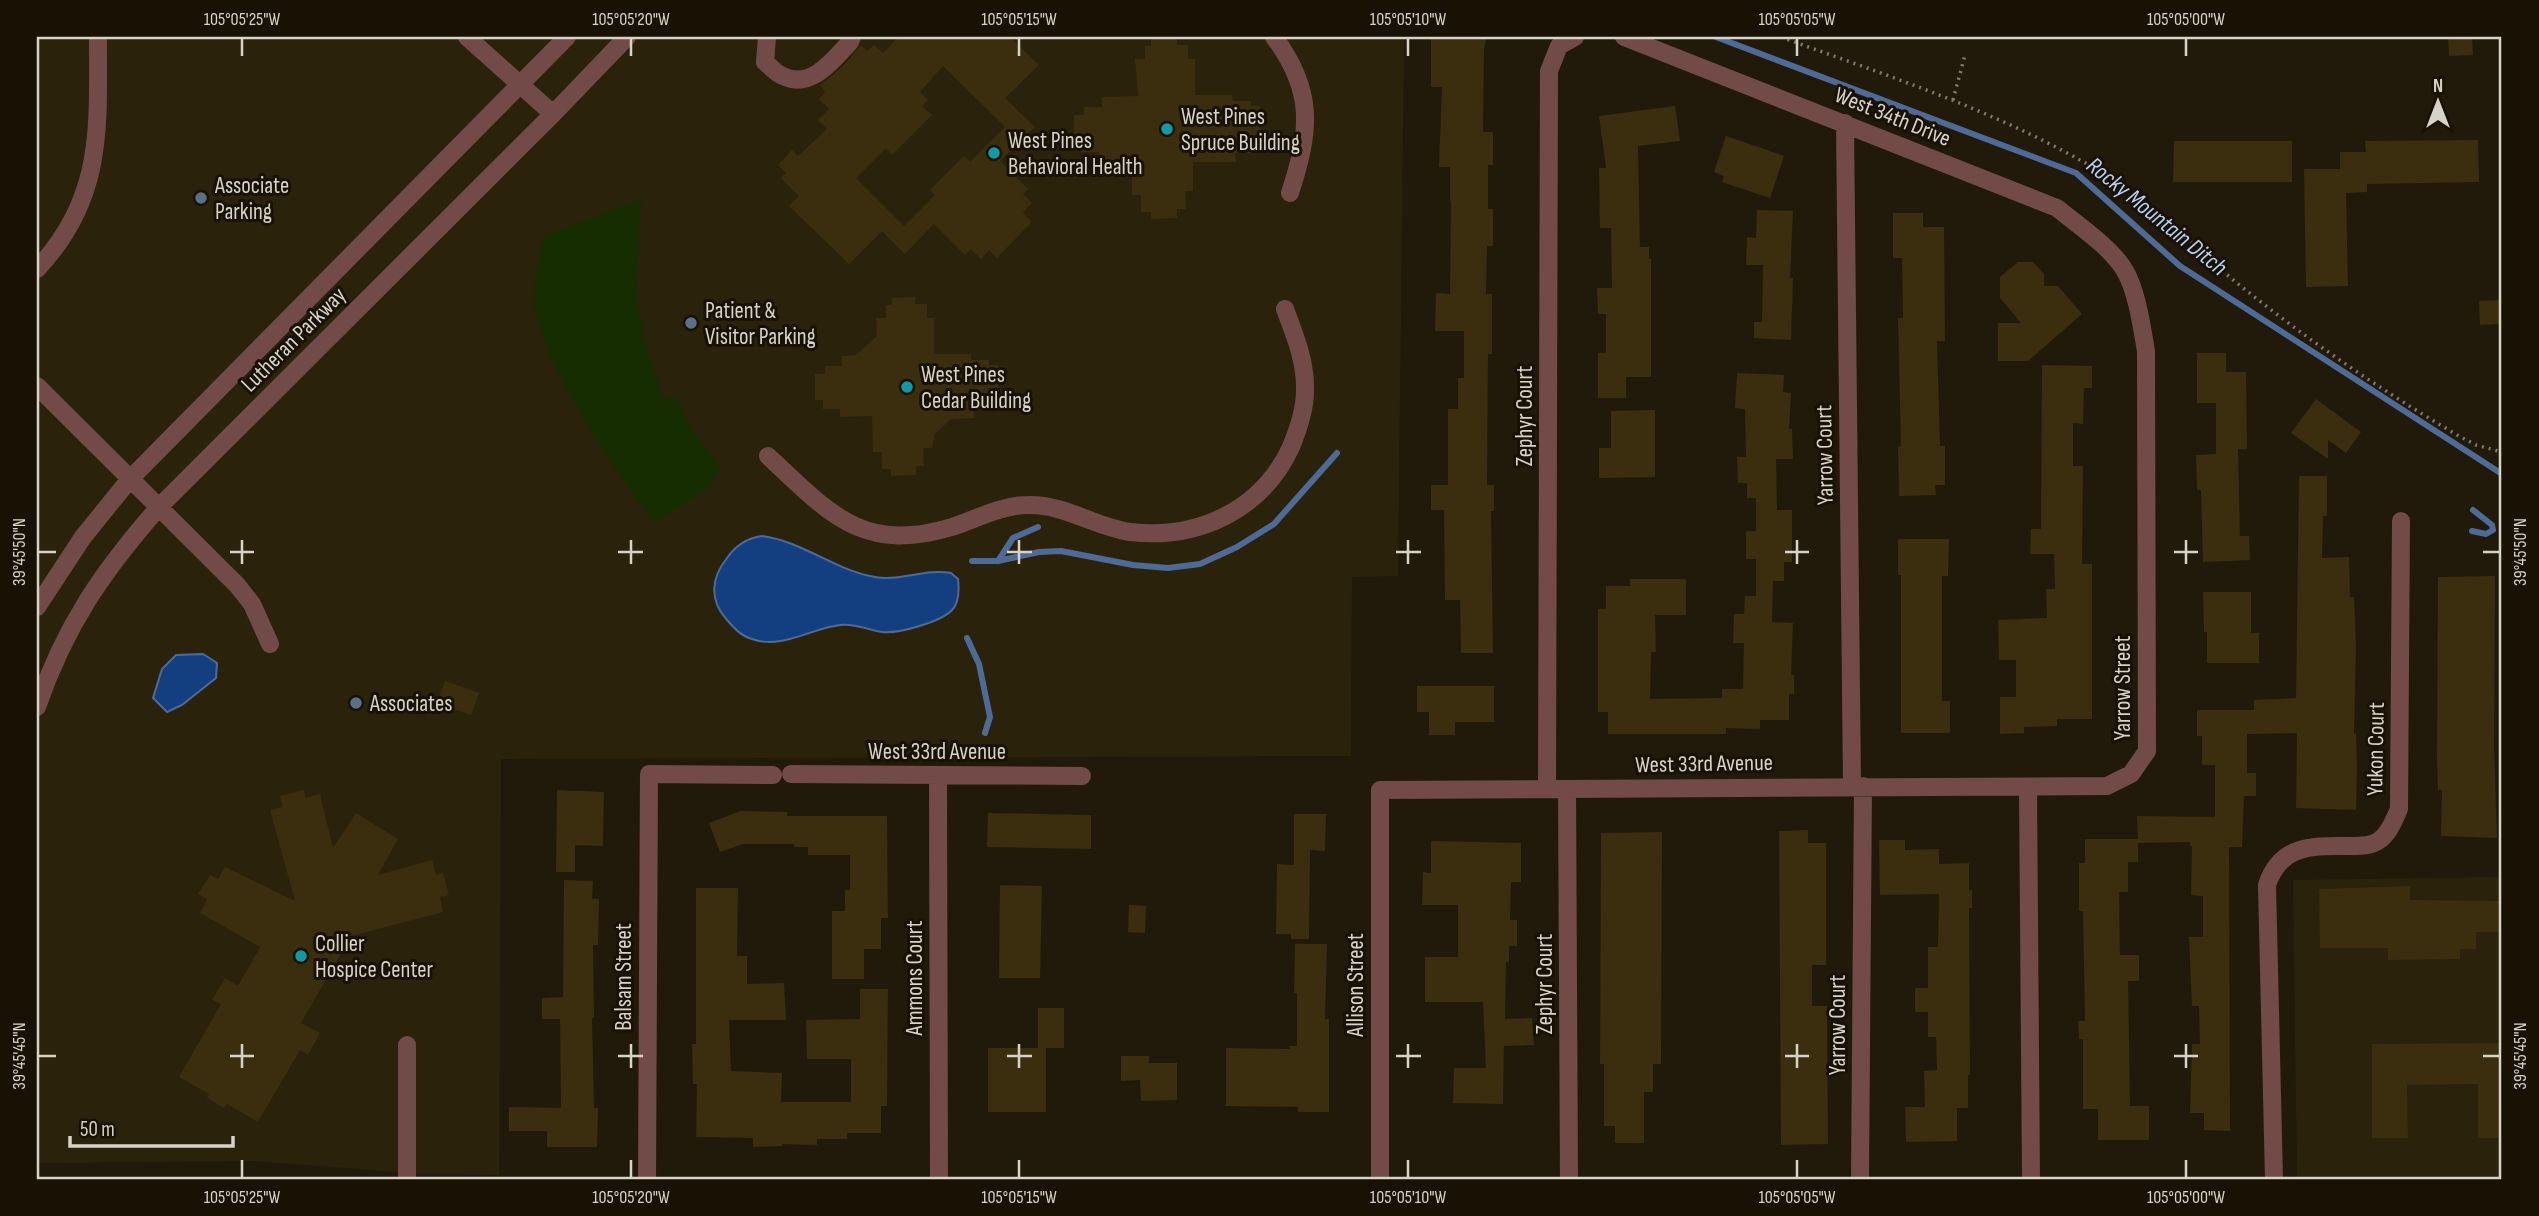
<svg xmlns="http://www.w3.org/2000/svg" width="2539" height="1216" viewBox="0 0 2539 1216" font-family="'Sofia Sans Condensed',sans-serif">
  <rect width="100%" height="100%" fill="#211a0b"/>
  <path fill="#2b220b" d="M37,37H1404L1398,576L1352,577L1351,756L501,759L499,1175L421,1174L256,1161L37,1163Z
    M2502,877V1177L2297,1179L2293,880Z"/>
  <path fill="#162d01" d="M641,199L636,296L647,351L664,399L676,398L691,428L722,469L706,490L655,523C619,476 586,428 560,375C549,353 537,330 535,305C534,281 538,259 544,236Z"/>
  <path fill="#133f81" stroke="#4e6b97" stroke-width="2" d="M762,536C801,541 832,568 870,576C897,583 924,568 951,573L958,579C959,588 959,603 952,610C941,622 898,634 882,632C868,630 855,623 840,625C812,628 781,650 752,639C741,636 734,628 727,620C709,600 711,578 727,558C736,545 747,538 762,536Z
    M203,654L217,663L216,678L182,705L167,712L153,698L162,669L176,655Z"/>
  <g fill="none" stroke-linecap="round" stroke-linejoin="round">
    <path stroke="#4e6b97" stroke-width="6" d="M1716,37L2076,173L2180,266L2502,474
      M2472,531L2486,534L2493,530L2492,525L2473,510
      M972,561H998L1039,552L1061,551L1133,565L1168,568L1200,564L1237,547L1274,524L1337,453
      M998,561L1013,538L1038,527
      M967,638L979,664L990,717L985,733"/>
  </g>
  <path fill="#3a2e0f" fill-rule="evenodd" d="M898,37H1010L1039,65L1005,98L1035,127L1000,161L1028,189L1023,194L1032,203L1023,213L1032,222L997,258L989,250L981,259L971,249L965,255L934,224L905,254L882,231L849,264L789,206L799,196L781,178L786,173L778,165L792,150L798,156L827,129L818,120L829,109L819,99L825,92L820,86L844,65L861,45L867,51L874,45L883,53ZM943,66L1005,127L970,162L964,156L930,190L935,195L904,226L856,178L886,148L892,155L932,115L922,106L928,100L920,92Z
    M1431,37H1487L1484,48L1483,132H1493V165H1488V209H1493V246H1487L1486,294H1492V354H1488L1487,485H1494V511H1491L1493,653H1461L1460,600H1445L1444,510H1431V485H1448V409H1458V378H1464V331H1435L1436,293L1450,294L1451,201H1450V167H1439L1442,87H1431Z
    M2448,37H2472L2473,55L2449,56Z
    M1177,38V45H1188V59H1195V95H1232L1233,101H1251V106H1260L1261,146H1253V153H1235L1236,162H1193V191H1185L1186,209H1177V218L1151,219V212H1141V195H1132V160H1099V152H1082V143L1074,144V115H1084V107H1102V97L1138,96L1135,59H1145V46H1151V39Z
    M1675,106L1680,141L1638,146L1640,247H1649V259H1651V377H1626V398H1598V353H1606V314H1598L1597,288H1612L1611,228H1600L1599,168H1606L1599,116Z
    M1726,136L1784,156L1770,198L1722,182L1724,176L1714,172Z
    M2478,140L2479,182L2367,184V192L2346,193L2348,286L2306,287L2304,169H2340V152H2366L2365,141Z
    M2174,141H2292V182H2173Z
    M1757,210L1793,211L1790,278H1793L1791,340L1754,338V322H1762L1763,265H1746L1747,237L1756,238Z
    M1893,213H1923V227H1944L1945,341H1937L1940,446H1945V485H1935L1936,495L1899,496L1898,447L1901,446L1898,318H1903L1902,258H1893Z
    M2018,262H2033L2044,274V286H2058L2082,314L2028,361H1998V323H2021L2000,298V277Z
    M915,297V304H927V318H934V354H971V360H989V365H998L999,402H991V410H974V418L951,419L934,435L932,448H923L924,466H916V475L891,476V469H882V452H873L872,416L840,417V409H823V400H815V374H825V366H842V356L856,355L877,336L876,318H886V305H892V298Z
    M2502,300V324L2480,325L2479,301Z
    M2197,353H2226V372H2246L2247,449H2238L2240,536H2249L2250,560L2203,562L2201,490H2197L2196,455L2216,454V403H2197Z
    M2042,365L2092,366V388H2084L2083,424L2073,423V466H2083L2082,564H2092V719H2057V726L2024,727V733L2000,734V697H2016V660H1999L1998,620L2047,618L2046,589H2055L2054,554H2030L2031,529H2041Z
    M1737,373L1784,375L1783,392L1791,393L1789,429H1792L1793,459H1776L1777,510H1792V562H1784V581H1773L1772,622L1793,623L1791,675H1794V694H1789V720H1760V729L1726,728V734H1608V712H1598V609H1606V586H1630V579H1686V615H1655L1656,652H1651L1650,699L1722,698V689H1743L1744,643H1733L1734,614H1744L1745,596H1756V559H1746V531H1756V498H1747V483H1738L1737,457H1746L1745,409L1735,408Z
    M2316,399L2361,432L2346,453L2328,440V459L2291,433Z
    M1655,410V477L1599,478V448H1611V411Z
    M2299,476H2327V516H2323L2322,558L2349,557L2350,597H2354L2356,645L2354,734L2356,733L2357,767L2356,810L2296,808L2297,733L2247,734V773H2256V796H2244L2242,847H2229L2230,1131L2204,1130V1113H2190L2192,1044H2200L2199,1006H2192L2189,937H2203V896L2191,895L2192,846H2190V842L2138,843V862H2128V892H2119L2120,955H2139V981H2128L2130,1106H2149V1140H2098V1109H2083V1039H2079L2078,1021H2085L2083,911H2079V863H2085V839H2138L2137,816L2215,817V765H2202V736H2197V710H2254V700L2296,698Z
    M1898,539H1949L1948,576H1942V701H1950V733H1901V575H1898Z
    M2495,576L2494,746L2497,838L2441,836L2442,790H2438L2437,758L2438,577Z
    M2203,592H2251V633H2259V663H2207V632H2204Z
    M445,681L479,693L471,715L437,703Z
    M1417,686H1494V722H1455V735H1429V712H1417Z
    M304,790L306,798L320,794L333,848L356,813L398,839L378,875L432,860L436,875L443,873L449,895L440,897L443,912L351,936L301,1023L320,1033L308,1055L300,1050L258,1122L227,1104L224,1108L207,1098L209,1094L179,1077L221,1004L212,1000L225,978L238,986L260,947L200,913L207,899L198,894L210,875L218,879L225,867L295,901L270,810L283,807L280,796Z
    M557,790L604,792L603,846L575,845V872H556Z
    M741,811L787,812V816H887L888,918H881V949H864V979H832V911H845V890H850V855H808V847H794V844H743L720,852L709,823Z
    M988,813L1091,815V849L987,847Z
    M1294,814H1326L1325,851L1310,850L1309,939H1291V934H1276L1277,864L1294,865Z
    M1808,830V843H1826V965H1812V1006H1827L1828,1144L1781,1145L1779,831Z
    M1662,832L1661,1064H1653V1092H1644V1143H1615V1126H1604V1064H1600L1601,833Z
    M1879,840H1905V850L1939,849V864L1969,863V890H1972V908H1969L1970,1075H1968V1108H1957V1141L1906,1142L1905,1107H1925L1924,1071L1937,1070L1936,1037H1928V1012H1915V988H1928V947H1938L1939,894L1880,895Z
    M1431,841L1521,843V882H1511L1510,920H1517V946H1509V962H1506L1505,1019L1532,1018L1534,1045L1504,1046L1503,1104L1453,1103L1454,1068H1486L1483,1002H1425V957H1458V905H1422L1423,872L1431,873Z
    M564,880L593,881L592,899H599L598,945H593L594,1018H592L594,1108H598L597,1147H547V1131H509V1107L561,1108L560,1019H542V998L563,997Z
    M1000,885L1042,886L1040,978H999Z
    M2410,886V900L2502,901V932H2476V949H2460V959L2388,960V948H2320L2319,889Z
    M696,888H738L737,956H747V984L784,983L786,1020H729L731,1071L782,1073L781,1102H851V1059H807L806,1020L860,1019V989H888L887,1106H881V1133H847V1139H817V1145L782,1144V1146L753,1147V1138L696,1137L697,1084H693L692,1044H696Z
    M1129,905L1146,906L1145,933L1128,932Z
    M1295,944H1327L1325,1019H1329V1112H1298V1107L1226,1106V1048L1290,1049V1046H1297V993H1294Z
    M1038,1008H1064V1048H1038Z
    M2502,1043V1138H2478V1084L2407,1085L2408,1138H2372V1044Z
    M988,1048H1046V1112H988Z
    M1121,1056H1149V1063H1177V1100L1141,1101L1140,1080L1121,1081Z"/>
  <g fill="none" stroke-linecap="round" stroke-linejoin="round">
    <path stroke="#807b6e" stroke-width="3.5" stroke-dasharray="2 5" stroke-linecap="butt" d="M1781,37C1896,79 2016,117 2120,184C2163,211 2198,251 2237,283C2306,339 2382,391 2459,436L2476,445L2502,452
      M1953,100L1965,55"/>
    <path stroke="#724a48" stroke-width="18" d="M467,37L553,114
      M767,37L765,62C770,66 776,74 783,76C811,90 833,60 850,42L852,37
      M1274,37C1315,92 1310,131 1290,193
      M1845,123L1852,786
      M37,269C104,198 98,128 98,37
      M37,386L237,585L252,604L270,644
      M768,456C829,513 862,554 952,527C976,519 1002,505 1028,505C1064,504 1095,527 1130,532C1198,540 1262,510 1291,447C1298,430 1305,409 1305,391C1306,362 1295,336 1285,309
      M37,607L83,537L130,479L567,37
      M37,707C65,626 102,572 159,507L553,114L627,37
      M791,774L1082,776
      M938,777L939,1179
      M1547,788L1549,71L1559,46L1575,37
      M2028,788L2031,1179
      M1567,789L1569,1179
      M407,1179V1045
      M647,1179L649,774L773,775
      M1380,1179V790L2107,786L2131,774L2147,751L2146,351C2142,328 2137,291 2125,271C2113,249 2077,224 2057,208L1624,37
      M1860,1179L1863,786
      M2274,1179L2267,885C2281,843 2314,846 2352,846C2361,846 2371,846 2378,841C2389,834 2394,820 2399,809L2401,521"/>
  </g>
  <path fill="none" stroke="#d7d3c9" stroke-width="2.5" d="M242,38V56M631,38V56M1019,38V56M1408,38V56M1797,38V56M2186,38V56M242,540V564M631,540V564M1019,540V564M1408,540V564M1797,540V564M2186,540V564M38,552H56M230,552H254M618,552H643M1007,552H1032M1396,552H1421M1785,552H1809M2174,552H2198M2483,552H2500M242,1044V1068M631,1044V1068M1019,1044V1068M1408,1044V1068M1797,1044V1068M2186,1044V1068M38,1056H56M230,1056H254M618,1056H643M1007,1056H1032M1396,1056H1421M1785,1056H1809M2174,1056H2198M2483,1056H2500M242,1160V1178M631,1160V1178M1019,1160V1178M1408,1160V1178M1797,1160V1178M2186,1160V1178"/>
  <g fill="#0f9aa8" stroke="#181104" stroke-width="2.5">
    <circle cx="1167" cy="129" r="7"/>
    <circle cx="994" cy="153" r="7"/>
    <circle cx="907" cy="387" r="7"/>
    <circle cx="301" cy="956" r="7"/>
  </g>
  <g fill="#5c6f8a" stroke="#181104" stroke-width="2.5">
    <circle cx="201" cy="198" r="7"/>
    <circle cx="691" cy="323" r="7"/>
    <circle cx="356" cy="703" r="7"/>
  </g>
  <g text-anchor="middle" stroke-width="6" stroke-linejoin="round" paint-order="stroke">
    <g font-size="23" fill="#d7d3c9" stroke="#181104" text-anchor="start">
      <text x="1181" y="124">West Pines<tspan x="1181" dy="26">Spruce Building</tspan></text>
      <text x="1008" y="148">West Pines<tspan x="1008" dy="26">Behavioral Health</tspan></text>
      <text x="215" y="193">Associate<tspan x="215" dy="26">Parking</tspan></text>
      <text x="705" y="318">Patient &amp;<tspan x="705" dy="26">Visitor Parking</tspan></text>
      <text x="921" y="382">West Pines<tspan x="921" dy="26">Cedar Building</tspan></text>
      <text x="370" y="711">Associates</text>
      <text x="315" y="951">Collier<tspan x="315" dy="26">Hospice Center</tspan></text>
    </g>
    <g font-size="23" fill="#d7d3c9" stroke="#181104">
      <text transform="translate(1893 116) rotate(22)" y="8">West 34th Drive</text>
      <text transform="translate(293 339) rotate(-45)" y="8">Lutheran Parkway</text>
      <text transform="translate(1524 416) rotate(-90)" y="8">Zephyr Court</text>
      <text transform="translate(1824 455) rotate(-91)" y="8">Yarrow Court</text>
      <text transform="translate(2122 688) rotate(-90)" y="8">Yarrow Street</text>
      <text transform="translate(2375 749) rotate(-89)" y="8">Yukon Court</text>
      <text x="937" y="759">West 33rd Avenue</text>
      <text transform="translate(1704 763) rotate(-1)" y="8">West 33rd Avenue</text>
      <text transform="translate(623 977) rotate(-90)" y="8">Balsam Street</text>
      <text transform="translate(914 978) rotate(-90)" y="8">Ammons Court</text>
      <text transform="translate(1544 984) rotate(-90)" y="8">Zephyr Court</text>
      <text transform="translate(1355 985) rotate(-90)" y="8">Allison Street</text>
      <text transform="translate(1837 1025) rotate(-90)" y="8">Yarrow Court</text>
    </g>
    <g font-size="24" font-style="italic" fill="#b7d0f7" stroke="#181104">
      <text transform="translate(2157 216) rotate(39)" y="8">Rocky Mountain Ditch</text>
    </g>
  </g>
  <rect width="2539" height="1216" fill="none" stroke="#181104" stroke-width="77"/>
  <g transform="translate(2438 102)" stroke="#181104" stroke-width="5" paint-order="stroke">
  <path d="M0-5L12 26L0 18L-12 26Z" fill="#d7d3c9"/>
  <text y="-10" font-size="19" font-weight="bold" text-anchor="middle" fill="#d7d3c9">N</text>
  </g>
  <path d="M70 1136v10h163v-10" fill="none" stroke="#d7d3c9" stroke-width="3.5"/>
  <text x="80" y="1136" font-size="21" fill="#d7d3c9" stroke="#181104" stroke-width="5" paint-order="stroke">50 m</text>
  <rect x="38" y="38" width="2462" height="1140" fill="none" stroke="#d7d3c9" stroke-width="2.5"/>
  <g font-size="18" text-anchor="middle" fill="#d7d3c9">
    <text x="242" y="25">105°05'25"W</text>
    <text x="631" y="25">105°05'20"W</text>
    <text x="1019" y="25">105°05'15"W</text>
    <text x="1408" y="25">105°05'10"W</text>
    <text x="1797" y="25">105°05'05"W</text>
    <text x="2186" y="25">105°05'00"W</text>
    <text transform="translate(19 552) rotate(-90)" y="6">39°45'50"N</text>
    <text transform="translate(2520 552) rotate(-90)" y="6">39°45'50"N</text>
    <text transform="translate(19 1056) rotate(-90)" y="6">39°45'45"N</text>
    <text transform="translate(2520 1056) rotate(-90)" y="6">39°45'45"N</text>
    <text x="242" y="1203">105°05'25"W</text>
    <text x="631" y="1203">105°05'20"W</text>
    <text x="1019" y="1203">105°05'15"W</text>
    <text x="1408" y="1203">105°05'10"W</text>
    <text x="1797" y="1203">105°05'05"W</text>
    <text x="2186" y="1203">105°05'00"W</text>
  </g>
</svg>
